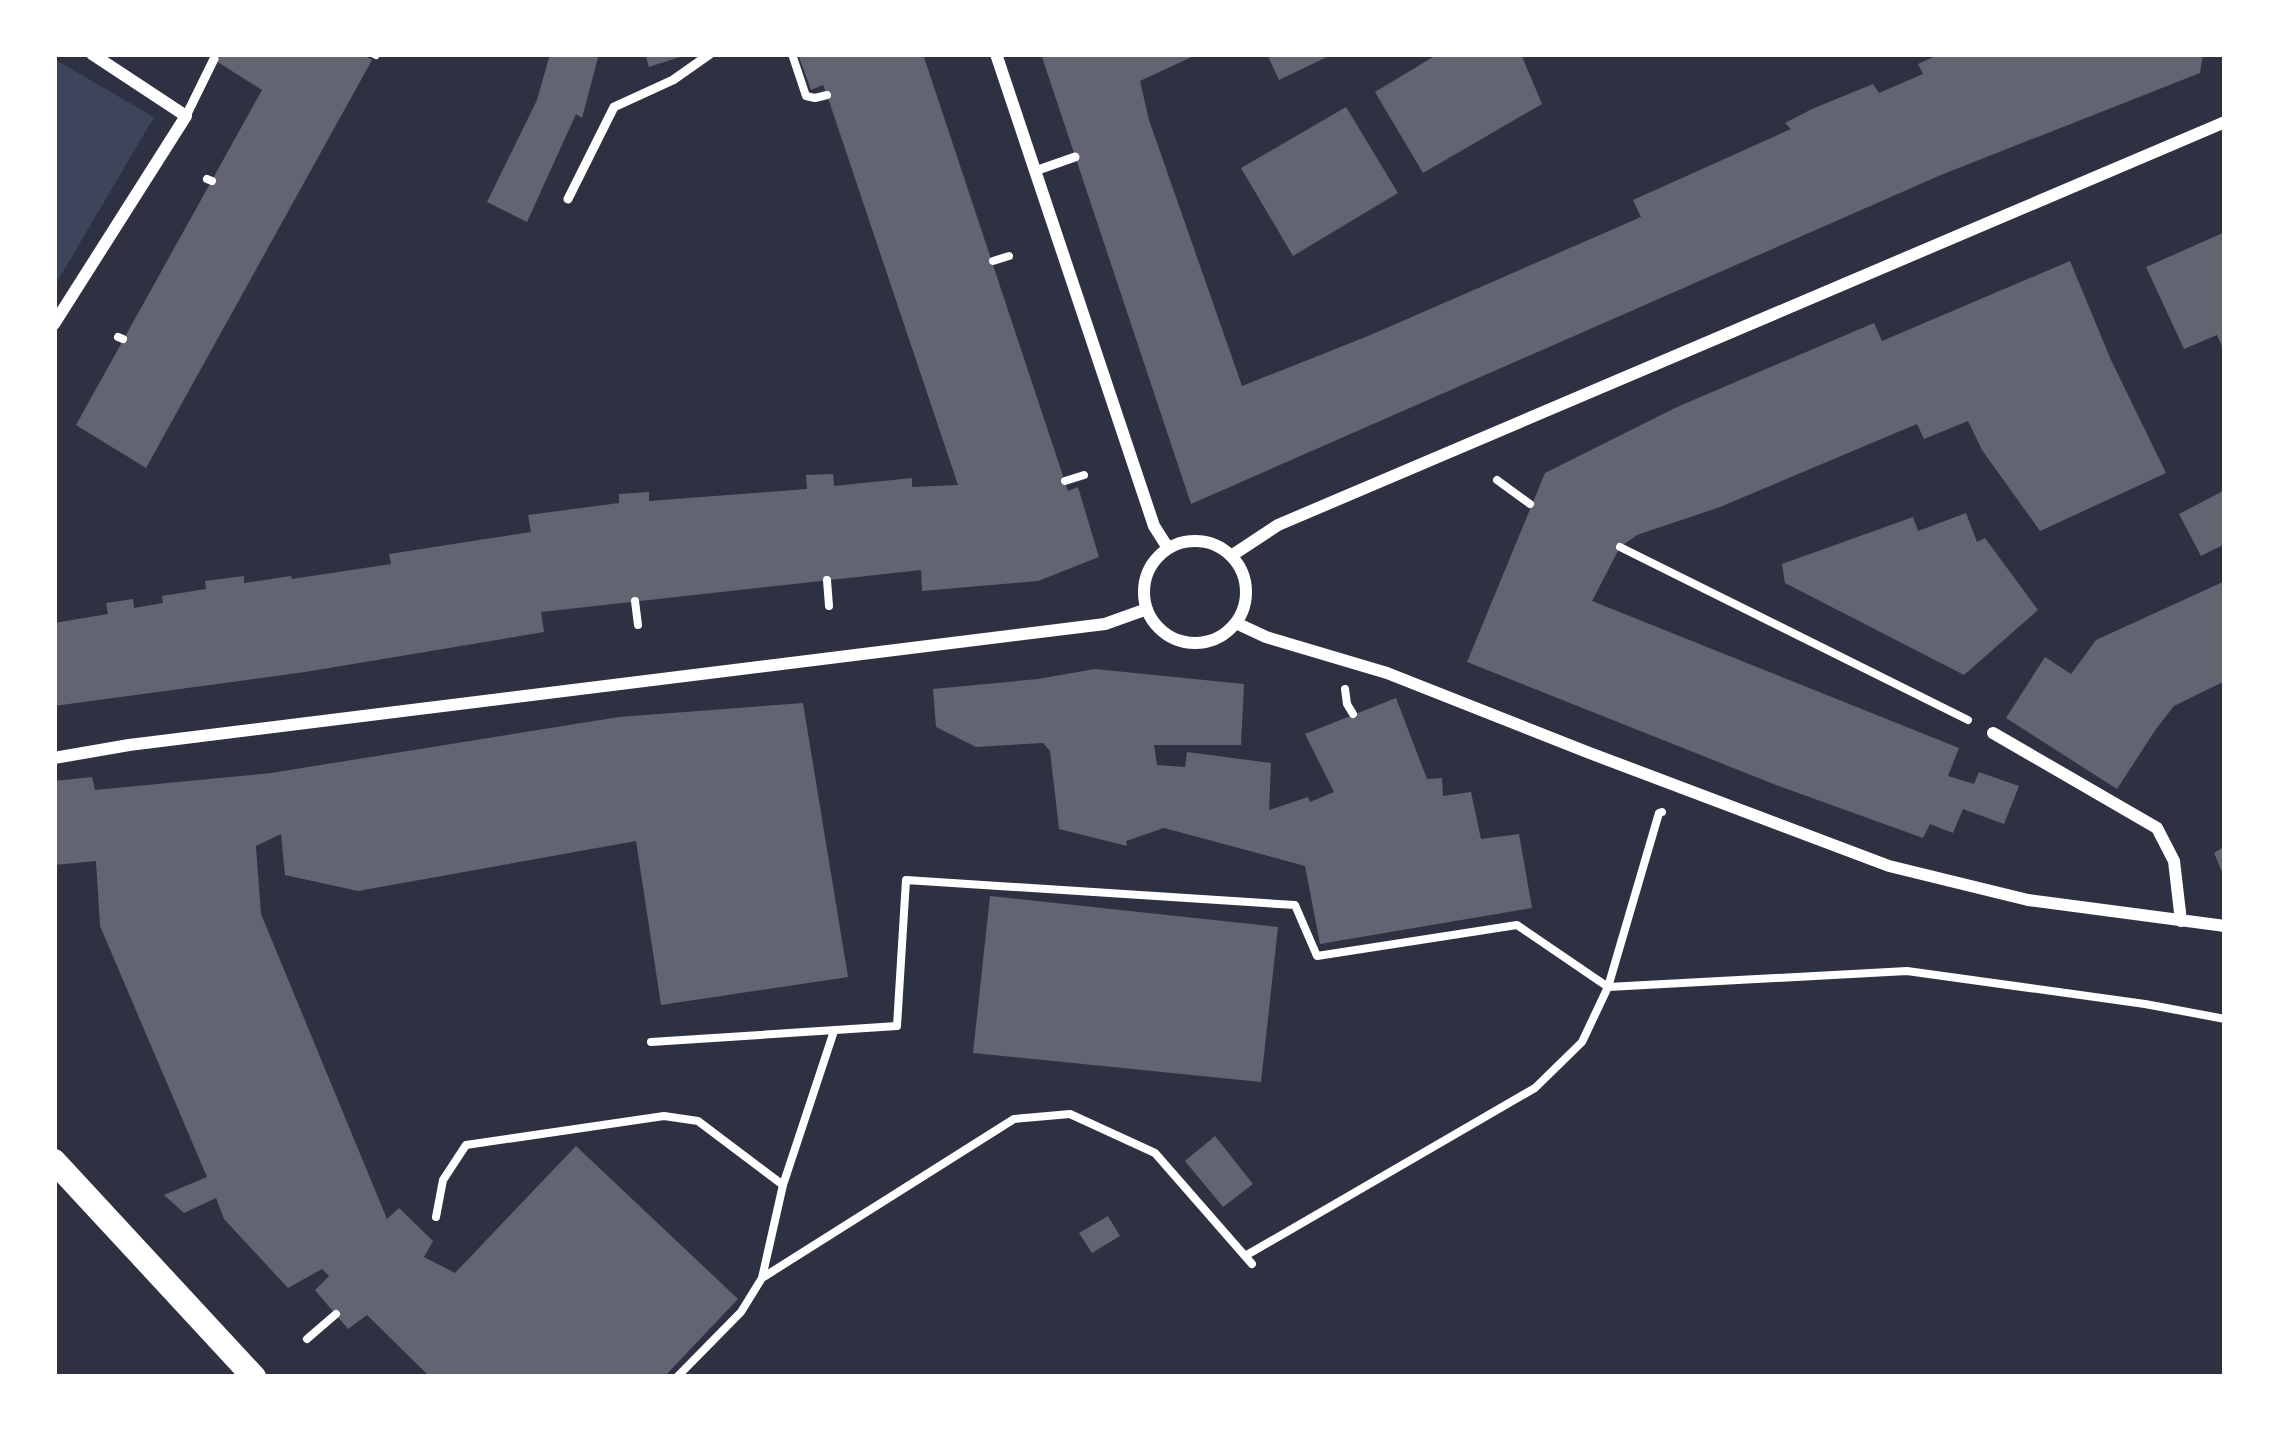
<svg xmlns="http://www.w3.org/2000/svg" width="2279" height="1431" viewBox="0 0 2279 1431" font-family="'Space Grotesk',sans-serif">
  <rect width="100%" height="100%" fill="#2d3142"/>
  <path fill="#3c4559" d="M54,59L154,117L54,287Z"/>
  <path fill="#626471" d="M205,54H362L372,60L146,468L76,425L262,90Z
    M550,54H599L582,118L576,114L527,222L487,202L537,100Z
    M645,54H686V55L649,67Z
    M798,54H923L1068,491L1078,487L1099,557L1038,581L922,591L921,570L541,612L544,632L305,672L54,706V623L108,614L106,603L133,599L134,608L163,603L162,596L206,589L205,581L244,576V583L291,576L292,579L391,564L389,554L531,532L528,515L619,503V494L649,492V501L807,489L806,475L833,474L834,486L912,478V487L958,485L827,95L823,85L811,90Z
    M1041,54H1198L1140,81L1149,120L1242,386L1368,336L1641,217L1633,200L1791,129L1785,123L1812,109L1873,84L1879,93L1923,74L1918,64L1940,54H2203L2200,73L1941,175L1191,504Z
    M1267,54H1333L1279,80Z
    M1438,54H1521L1542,104L1423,173L1375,92Z
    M1346,107L1398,193L1293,256L1241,168Z
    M2225,232V353L2217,335L2184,349L2146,267Z
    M2070,261L2111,360L2166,473L2040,531L1982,450L1968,421L1924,439L1917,424L1720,507L1637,535L1620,547L1592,601L1959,748L1948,776L1974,784L1979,772L2019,786L2004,824L1963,809L1953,833L1930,824L1923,838L1776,785L1467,662L1545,473L1677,407L1874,323L1882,341Z
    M2223,491L2225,544L2201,556L2179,514Z
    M1966,513L1977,542L1985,538L2038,610L1964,675L1785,583L1782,564L1913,517L1918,531Z
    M2225,581V681L2174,706L2156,729L2117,789L2006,718L2045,657L2071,674L2096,640Z
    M1095,669L1244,684L1241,745H1154L1157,765L1185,767L1187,752L1271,763L1269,810L1308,797L1310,802L1334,792L1305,734L1396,698L1427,779L1442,778L1443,796L1471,792L1481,839L1519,834L1532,908L1320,944L1305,866L1164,828L1126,841L1127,846L1059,829L1050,751L1043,743L976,747L936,727L933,689L1038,679Z
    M803,703L848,977L661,1005L636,841L358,891L285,875L281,834L256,846L261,914L387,1219L399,1208L433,1241L424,1257L455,1273L576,1146L738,1299L664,1377H430L367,1315L348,1329L315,1290L329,1276L322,1269L288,1288L224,1219L216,1198L184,1213L164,1195L207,1177L100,926L96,861L54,865V781L92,777L95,790L271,773L619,717Z
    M2225,846V879L2214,853Z
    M990,896L1278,927L1261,1082L973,1053Z
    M1215,1136L1253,1184L1223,1207L1185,1161Z
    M1108,1216L1120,1236L1092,1253L1079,1233Z"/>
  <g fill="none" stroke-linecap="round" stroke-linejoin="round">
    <path stroke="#fff" stroke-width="8" d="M374,54L376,55
      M792,54L806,96L815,98L827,95
      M207,179L212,181
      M993,261L1009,256
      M118,337L123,339
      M1497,480L1530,504
      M1065,481L1084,475
      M1620,547L1968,720
      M827,580L829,606
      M635,601L638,625
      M1345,689L1347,704L1353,714
      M651,1042L897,1026L906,880L1295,905L1317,956L1517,925L1608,987L1907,971L2145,1004L2225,1019
      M436,1217L443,1180L466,1145L664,1116L698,1121L783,1185
      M1245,1256L1535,1088L1582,1042L1608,987L1659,813L1662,812
      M762,1278L1014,1119L1070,1114L1155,1153L1252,1264
      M307,1339L336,1314
      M677,1377L741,1312L762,1278L783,1185L834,1031"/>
    <path stroke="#fff" stroke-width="9" d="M186,116L214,59
      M1035,171L1075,157
      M568,199L614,107L673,80L710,54"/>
    <path stroke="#fff" stroke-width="12" d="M996,54L1154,526L1168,548
      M54,324L186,116L92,54
      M1144 592a51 51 0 1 1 102 0a51 51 0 1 1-102 0Z
      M1231,556L1278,525L2225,122
      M1236,623L1266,637L1387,673L1587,752L1889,866L2028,900L2225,926
      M1993,733L2157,828L2174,861L2181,921
      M54,758L129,745L1105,624L1147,609"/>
    <path stroke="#fff" stroke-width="24" d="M54,1161L254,1377"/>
  </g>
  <rect width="2279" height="1431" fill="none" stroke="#ffffff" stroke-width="114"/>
</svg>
